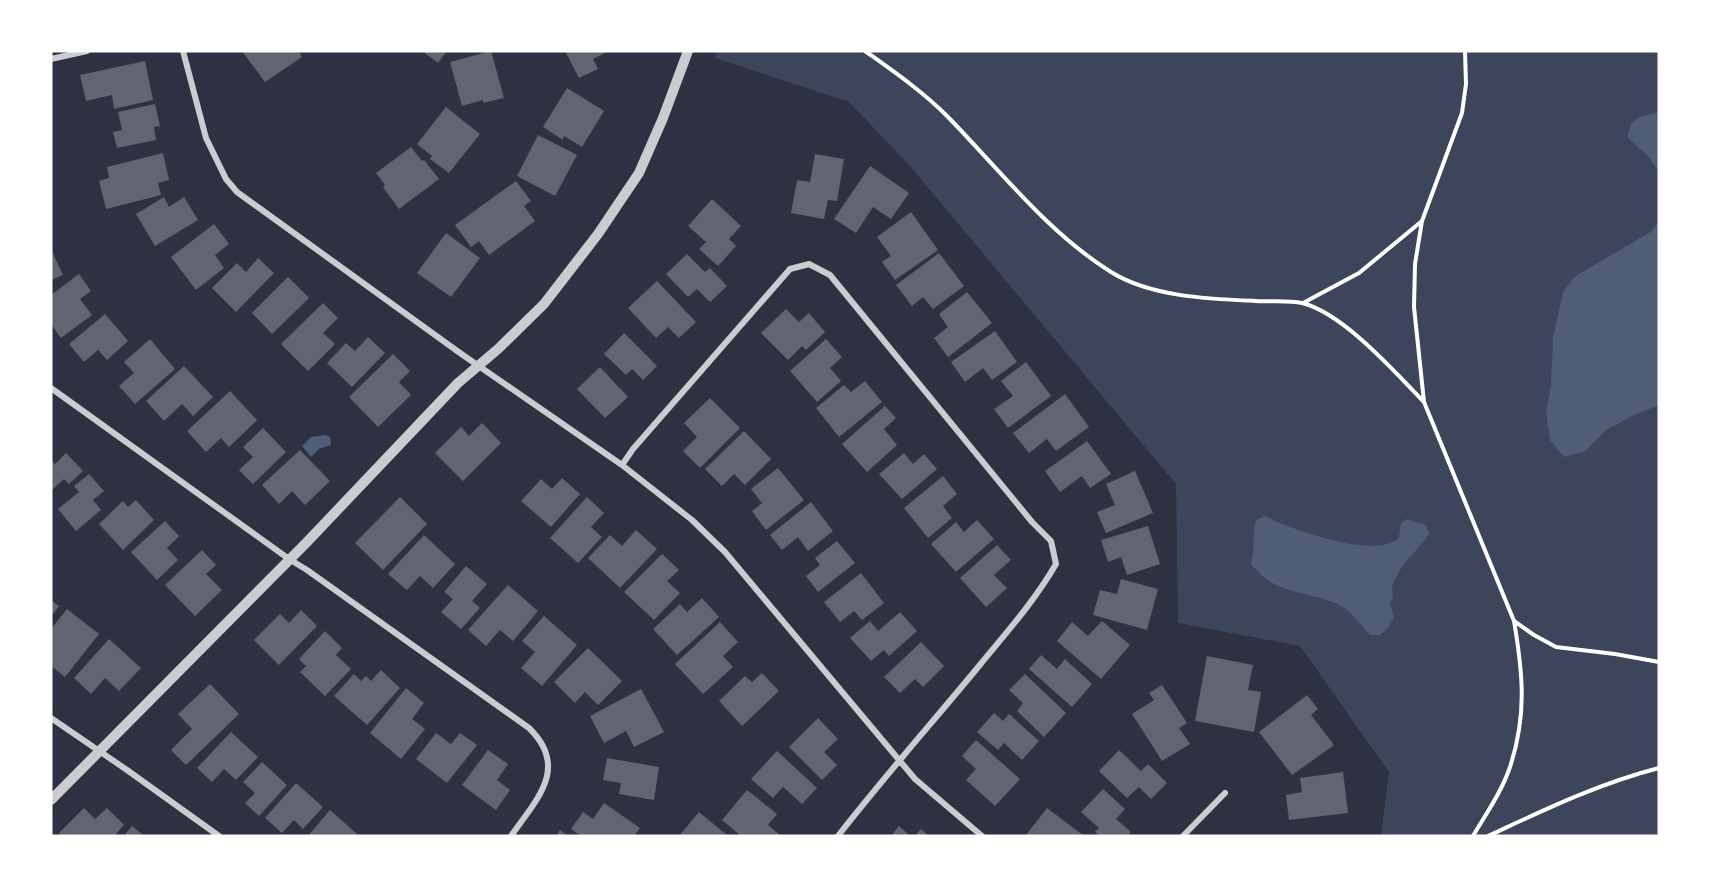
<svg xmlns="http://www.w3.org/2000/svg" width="1710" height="887" viewBox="0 0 1710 887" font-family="'Roboto Condensed',sans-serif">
  <rect width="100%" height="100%" fill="#2d3142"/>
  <path fill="#3c4559" d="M716,51H1659V836H1381L1389,772L1300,646L1178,623L1176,484L909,165L849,102L715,58Z"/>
  <path fill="#4f5d75" d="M1659,112V172L1648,156L1628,138C1630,116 1640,117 1659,112Z
    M1659,221V405L1634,415L1606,430L1586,451L1564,457L1550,440L1546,413L1551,386L1553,338L1563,292L1574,277L1652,231Z
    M326,435L330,437L331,445L319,449L311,457L302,446L311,437Z
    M1265,516C1291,529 1375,560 1399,538L1401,523L1407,519L1425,525L1429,533L1425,540L1403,565L1392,585L1393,597L1390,603L1394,617L1389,627L1380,635H1370C1361,626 1351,610 1339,605C1305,589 1277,597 1251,564C1255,549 1252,534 1256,520Z"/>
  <path fill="#626471" d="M242,51H299L302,57L265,82Z
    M422,51H447L438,63Z
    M491,51L504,98L483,103V100L462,106L450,62Z
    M565,51H609L593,59L598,69L579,78Z
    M145,61L153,100L114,109L112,95L86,101L80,75Z
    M567,88L604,111L582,147L564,136L563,140L543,127Z
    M155,104L160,126L154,127L156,140L117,148L113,132L122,130L118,112Z
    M446,107L480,134L449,173L430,159L432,156L417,144Z
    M538,135L577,155L555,196L517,176Z
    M411,147L422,161L424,160L439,179L399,209L383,187L385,185L376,173Z
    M163,153L169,180L158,183L161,195L106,209L99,181L109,178L107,167Z
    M815,154L844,159L837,201L828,200L824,219L791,213L797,180L810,182Z
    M870,166L909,193L891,219L873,207L856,233L834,219Z
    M516,181L531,201L524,206L535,221L489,255L479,241L471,247L455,225Z
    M164,197L169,207L184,197L198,220L155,246L136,214Z
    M712,199L741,226L729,239L736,246L718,266L699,249L706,242L688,226Z
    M911,212L938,250L895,280L882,262L891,256L877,237Z
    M214,224L229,244L215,255L224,268L196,290L171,257Z
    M446,233L480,258L451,297L417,273Z
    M51,249L63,275L51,280Z
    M939,253L964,286L933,309L923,297L912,306L896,285Z
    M687,254L705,272L710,268L727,286L710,302L697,289L688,297L666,274Z
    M258,258L274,273L236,312L212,288L237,263L246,272Z
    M79,274L91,291L80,299L92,315L61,338L51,324V295Z
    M288,277L309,298L272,334L252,313Z
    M657,281L696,322L679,338L668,327L656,338L628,308Z
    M967,292L992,323L948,357L934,338L948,327L939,314Z
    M323,303L338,318L323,333L335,344L308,371L281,344Z
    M786,309L799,322L809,313L825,332L806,350L802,346L788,360L761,333Z
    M105,314L128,341L107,360L98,350L84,362L69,344Z
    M995,331L1017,362L992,380L983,368L965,382L951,362Z
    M624,333L657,366L643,380L632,369L626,375L604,354Z
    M368,337L385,353L352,387L327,363L346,343L355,351Z
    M150,339L175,369L135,404L119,386L134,373L124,362Z
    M826,339L842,357L830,368L841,381L817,402L790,371Z
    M393,354L410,371L399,382L411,395L378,427L349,397Z
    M1026,362L1051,396L1008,428L994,409L1013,396L1001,381Z
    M184,366L213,397L193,416L182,404L164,421L146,401Z
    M600,367L628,397L605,418L577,389Z
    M865,381L882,402L839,437L816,408L844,385L851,392Z
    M230,391L257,420L229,447L221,438L206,452L187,431Z
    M1065,394L1089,427L1056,451L1047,439L1029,453L1013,433Z
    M710,398L740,428L700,468L683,451L697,437L684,423Z
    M885,406L896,418L884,429L897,445L867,472L842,444Z
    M482,423L501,443L463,481L435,453L461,427L469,436Z
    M263,428L286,452L253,484L239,470L253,457L243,447Z
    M744,431L771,459L745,485L734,474L722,486L705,469Z
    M1087,441L1111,474L1090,488L1082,476L1060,492L1045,471Z
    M300,450L330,481L305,505L292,491L279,504L262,485Z
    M66,453L83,471L69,484L64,479L51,491V460L55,464Z
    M904,453L913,464L924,454L937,469L902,499L879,474Z
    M778,468L804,500L766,530L752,511L762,503L751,489Z
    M1135,471L1153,513L1106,533L1097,512L1115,505L1106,484Z
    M89,474L104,491L93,500L101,510L76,531L58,509L79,492L74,486Z
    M943,476L957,494L943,506L952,518L928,538L904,508Z
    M562,478L580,494L551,527L521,501L541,479L552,489Z
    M400,497L427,524L383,570L355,543Z
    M587,497L604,513L591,527L602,537L578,563L550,538Z
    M136,500L154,520L123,550L99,524L123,501L128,507Z
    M811,502L833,531L808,551L798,537L782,550L770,535Z
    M977,520L994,539L956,572L931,544L956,522L964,532Z
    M165,521L179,536L167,548L178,560L157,580L131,552Z
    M1148,526L1160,564L1127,575L1121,557L1108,562L1101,540Z
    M636,530L657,549L620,588L588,558L610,535L622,546Z
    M424,535L455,564L433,588L420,576L407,590L388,574Z
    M837,541L855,563L818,592L806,576L820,565L815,558Z
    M997,545L1011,560L994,575L1007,588L986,607L960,578Z
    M202,550L216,565L206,574L222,590L195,616L165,585Z
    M662,554L679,570L667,581L680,593L654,620L624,592Z
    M466,566L487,584L472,601L480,608L461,629L441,612L453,599L444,592Z
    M861,573L884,603L862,620L854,611L840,622L824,602Z
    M1121,579L1158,589L1147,630L1093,615L1100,590L1117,594Z
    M508,585L538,611L513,641L500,630L486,646L468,630Z
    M702,598L719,617L677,655L653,629L680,604L687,612Z
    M51,600L59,606L51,617Z
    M67,609L99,634L65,677L51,666V655L53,652L51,650V629Z
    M301,610L317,626L279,665L254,640L280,614L289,623Z
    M900,612L917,631L889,656L884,650L871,661L850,638L870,621L878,631Z
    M544,616L577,645L542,686L521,668L535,652L522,641Z
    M1102,621L1130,645L1101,679L1057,641L1072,622L1088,636Z
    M720,622L738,642L723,656L733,667L703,694L675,664Z
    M325,631L342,648L336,655L351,669L325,696L300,672L306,666L299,659Z
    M109,639L141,668L119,691L105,678L91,694L74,678Z
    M921,642L944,666L923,687L915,679L900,693L884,677Z
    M588,648L622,681L598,705L585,692L575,703L554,682Z
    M1041,655L1057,669L1065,659L1092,684L1072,707L1029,669Z
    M1207,656L1253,665L1248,690L1261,692L1254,732L1195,721Z
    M381,670L400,688L367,725L334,696L354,674L361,681L366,676L371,681Z
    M762,673L779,691L742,726L719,701L745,676L752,682Z
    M1025,674L1066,713L1044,737L1017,711L1023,703L1009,690Z
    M210,684L239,714L186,765L171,750L192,729L178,714Z
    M1162,685L1187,723L1179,728L1190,744L1162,761L1132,714L1154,700L1149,693Z
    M406,688L424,703L412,719L425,729L401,759L370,733Z
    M641,689L664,732L634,747L626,731L604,743L590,716Z
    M1307,695L1318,709L1311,715L1334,745L1292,775L1259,732Z
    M994,713L1003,721L1009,714L1039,741L1022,760L1004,743L998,750L977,732Z
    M818,718L838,739L824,752L837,765L822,780L789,747Z
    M231,732L258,757L236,780L224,769L212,782L197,768Z
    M436,733L451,744L460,733L477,745L447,783L416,759Z
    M976,740L1020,779L995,806L966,780L976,769L962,756Z
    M488,750L508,764L497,780L510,790L496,810L462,785Z
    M1119,750L1141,771L1148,764L1167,783L1151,799L1139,787L1127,798L1099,771Z
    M777,751L817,788L802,804L783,787L773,798L751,779Z
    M607,758L659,767L654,800L619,794L621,783L603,780Z
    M262,762L287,785L259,816L245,803L255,793L243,782Z
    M1343,772L1348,813L1289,820L1286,795L1302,792L1300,778Z
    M296,783L323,807L303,829L294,820L282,833L265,818Z
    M1103,789L1125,809L1116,819L1131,832L1127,836H1100L1095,832L1099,828L1081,812Z
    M747,790L777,814L768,825L781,836H741L722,820Z
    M604,803L640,828L634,836H581L571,829L583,812L593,819Z
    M84,808L95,819L107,808L124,825L114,836H62L59,833Z
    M1047,808L1084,836H1027L1026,835Z
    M330,810L357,834L356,836H308Z
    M699,812L728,836H679Z
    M132,826L144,836H124Z
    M899,826L910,836H891Z
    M921,829L929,836H915Z
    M560,830L568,836H556Z"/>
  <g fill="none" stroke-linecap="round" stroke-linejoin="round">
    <path stroke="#fff" stroke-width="4" d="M865,51C893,71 922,91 947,116C999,169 1047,232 1111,272C1151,297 1210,299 1256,301C1271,302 1288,300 1302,303C1343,313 1395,372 1424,402
      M1465,51L1466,84L1462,113L1422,221L1415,264L1414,307L1424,402L1514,621
      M1303,303L1359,273L1422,221
      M1473,836C1486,814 1502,791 1510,767C1527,715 1523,674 1514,621L1534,635L1556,647L1615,654L1659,662
      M1488,836C1544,810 1600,783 1659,768"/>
    <path stroke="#caccd0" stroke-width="6" d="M183,51L206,138L226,179L237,192L460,353L622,465L692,520L725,552L915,779L982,836
      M51,59L87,51
      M51,388L289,559L307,570L529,728C570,768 536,800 511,836
      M622,465L633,449L790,269L809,264L830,275L1032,522L1051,541L1056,564C1034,602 1006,633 979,666C932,723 883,778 838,836
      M51,718L127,770L219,836
      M1183,836L1225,793"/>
    <path stroke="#caccd0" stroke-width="10" d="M51,800L307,542L458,383L498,349L544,304L598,234L639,173L663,118L688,51"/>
  </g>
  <rect width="1710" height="887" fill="none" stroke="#ffffff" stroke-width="105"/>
</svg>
